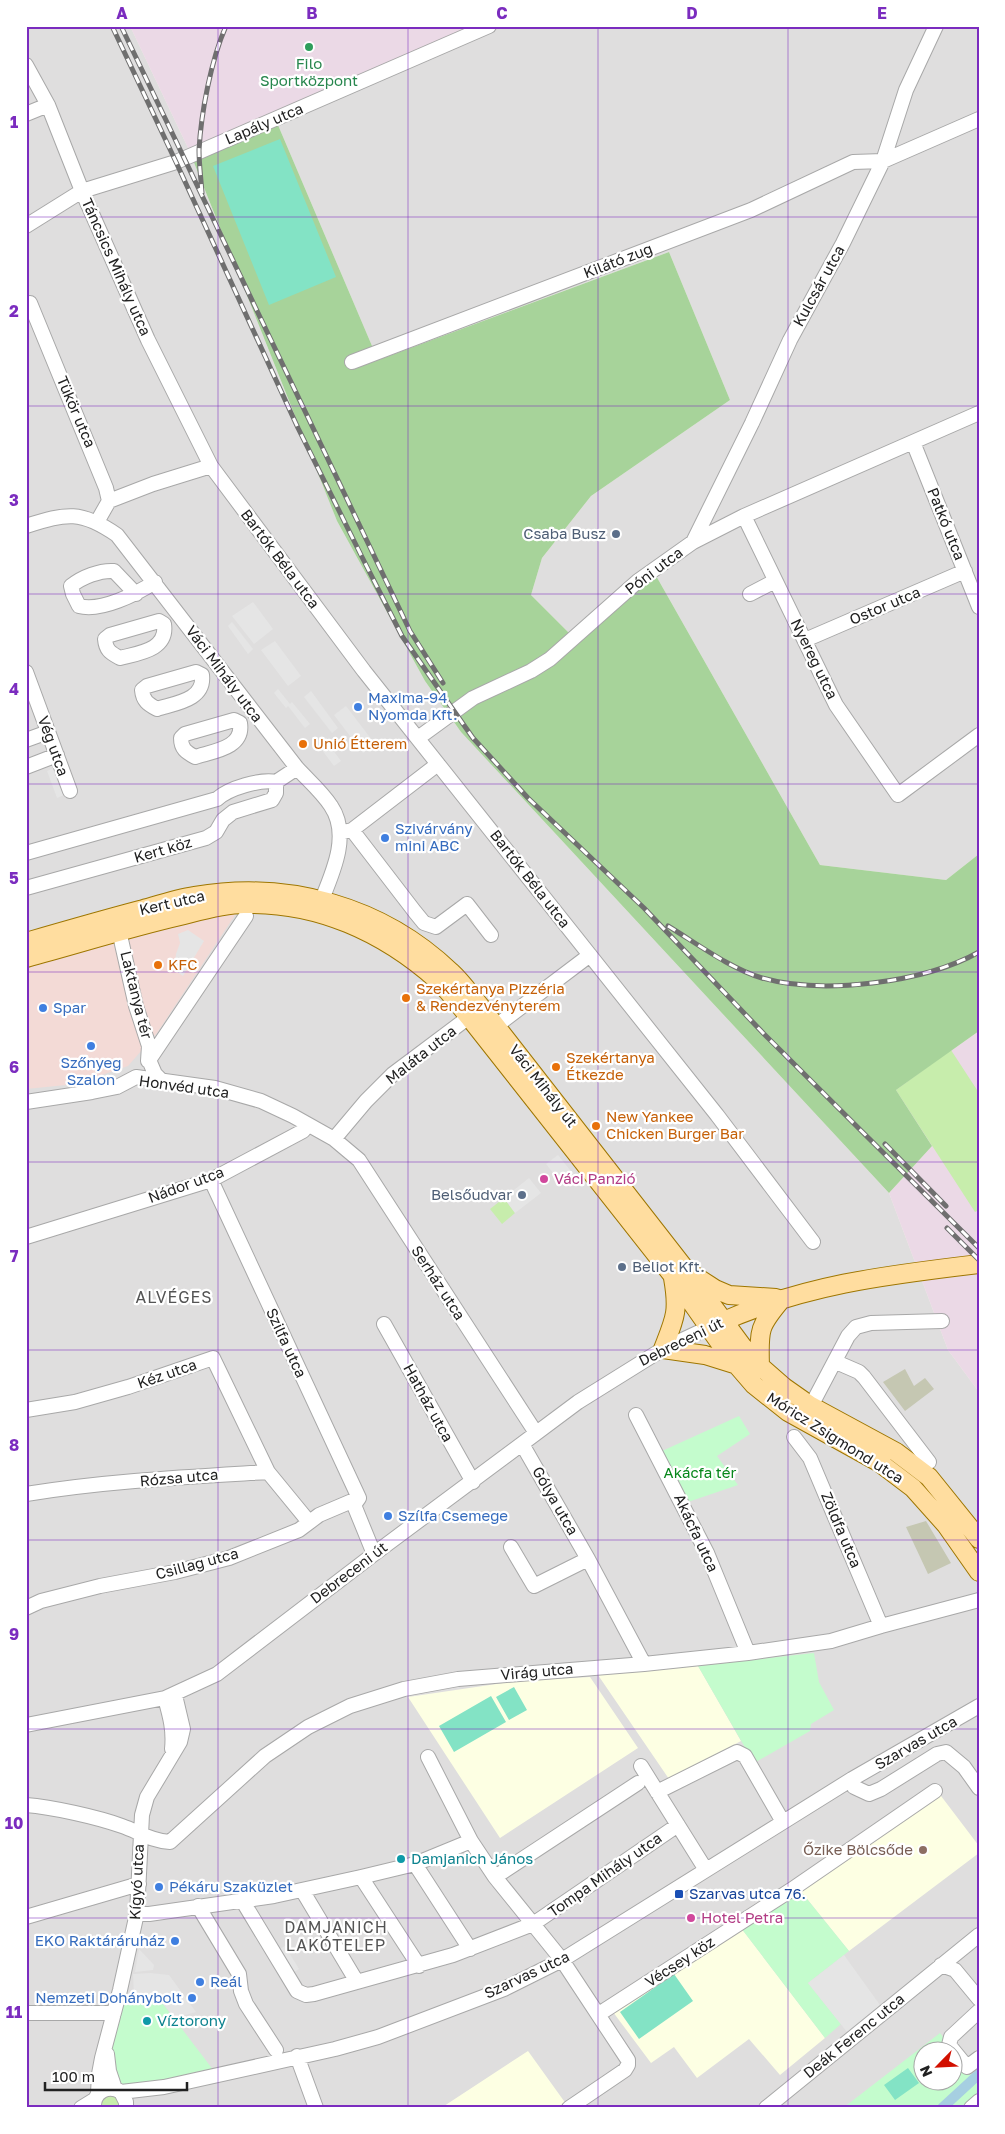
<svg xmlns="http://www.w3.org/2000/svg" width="1005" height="2134" viewBox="0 0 1005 2134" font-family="'Golos Text',sans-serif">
  <rect width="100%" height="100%" fill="#f2efe7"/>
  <path fill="#dfdede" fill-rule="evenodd" d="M26,26H130L189,150L337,521L425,681L461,732L889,1193L948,1350L979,1392V2108H26ZM922,2052H952V2082H922Z
    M479,26H979V854L946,880L820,865L655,574L573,637L531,595L542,558L591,496L730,400L669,252L378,360L275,118Z"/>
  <path fill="#f3dad6" d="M237,912L157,1033L128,1066L76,1084L26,1089V963L195,915Z"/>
  <path fill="#ebd9e6" d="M130,26H479L189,150Z
    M979,1031V1392L948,1350L889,1193L932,1146L896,1090Z"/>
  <path fill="#fdffe3" d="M698,1666L741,1741L669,1779L598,1675Z
    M590,1677L638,1748L500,1838L408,1697L517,1681Z
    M938,1792L979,1846V1853L849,1951L799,1889Z
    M738,1924L825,2038L780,2075L749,2039L697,2078L674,2047L651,2063L610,2008Z
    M528,2051L569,2108H441Z"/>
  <path fill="#c5c7b2" d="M905,1369L914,1386L925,1378L934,1389L905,1411L883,1382Z
    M926,1521L951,1563L928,1574L906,1527Z"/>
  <path fill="#c7edac" d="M951,1050L979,1093V1210L975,1212L896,1090Z
    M504,1198L515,1213L502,1224L490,1209Z
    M104,2094L118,2097L121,2108H99Z"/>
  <path fill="#a7d39a" d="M275,118L378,360L669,252L730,400L591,496L542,558L531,595L573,637L655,574L820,865L946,880L979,854V1031L896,1090L932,1146L889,1193L461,732L425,681L337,521L189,150Z"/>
  <path fill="#c4fccd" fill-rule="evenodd" d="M739,1416L750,1434L717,1456L738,1485L688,1502L662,1451Z
    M814,1653L819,1682L834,1710L811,1724L810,1731L754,1763L698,1666Z
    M799,1889L849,1951L808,1983L841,2024L825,2038L738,1924Z
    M151,1994L163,2004L214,2071L128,2087L107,2074L118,2007L134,1995Z
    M940,2033L979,2085V2093L961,2108H843ZM922,2052H952V2082H922Z"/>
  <path fill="#83e3c5" d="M280,139L336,277L269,305L213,166Z
    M514,1687L527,1710L509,1720L496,1697Z
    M491,1696L506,1722L454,1752L439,1726Z
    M674,1974L693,2001L639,2039L620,2012Z
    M908,2068L919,2083L895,2100L884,2085Z"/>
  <path fill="#e5e5e5" d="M253,602L273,629L254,644L232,616Z
    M232,622L253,649L248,654L228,626Z
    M275,641L301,676L288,686L261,650Z
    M278,689L290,704L292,702L310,724L305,728L288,706L286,708L274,693Z
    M311,691L338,728L332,733L304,697Z
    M346,706L375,744L363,753L334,715Z
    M323,737L341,761L334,766L316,742Z
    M54,768L64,795L57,798L47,771Z
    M188,930L204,941L183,976L174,970L176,954L180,943L178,934Z
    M558,1155L570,1170L558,1179L546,1164Z
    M529,1178L541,1193L515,1213L504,1198Z
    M285,1946L299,1969L288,1976L274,1952Z
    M139,1949L154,1965L153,1970L135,1972Z
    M844,1955L880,2005L847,2032L808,1983Z
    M150,1973L169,1975L196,2012L175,2018L163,2004L151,1994L134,1995L133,1974Z"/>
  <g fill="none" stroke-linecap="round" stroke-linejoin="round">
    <path stroke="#a6cfe1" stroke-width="10" d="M942,2108L979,2074"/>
    <defs>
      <path id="minor" d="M26,65L48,105L82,191L148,340L211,466L364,671L717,1115L813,1242
        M26,114L48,105
        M26,226L82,191L176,162L489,26
        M30,303L106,488L109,501L97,522
        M352,362L751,210L853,162L883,161L979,119
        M913,442L979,607
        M109,501L153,484L211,466
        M744,516L836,705L898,795L979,735
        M26,526C67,513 81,510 117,535L297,768C308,780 322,792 331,806C352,837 330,878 318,909
        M693,542L752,423L790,340L843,243L883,161L906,90L936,26
        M136,594L114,571C100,570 82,577 71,586L73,594L79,606C101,612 136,594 155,582
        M750,594L775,581
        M159,621L164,624C168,650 139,653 120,658C111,653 106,651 105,639L110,635Z
        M805,640L965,571
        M26,672L70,791
        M196,672L202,675C205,700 176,703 157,709C148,704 143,701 142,690L147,686Z
        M234,720L240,723C244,748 214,751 195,757C186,752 181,749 181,738L185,734Z
        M418,738L473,698L531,671L550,659L638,581L693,542L744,516L979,413
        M26,740L48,732
        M26,767L57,755
        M352,830L415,912L424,923L436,927L467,904L491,935
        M343,832L352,830L438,764
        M26,853L217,799C229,788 260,779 276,782L297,768
        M26,888L206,838L216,832L223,820L233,812L272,800L276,793V782
        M117,922L136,1006L149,1046L148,1061
        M496,1026L590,955
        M162,1081L155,1074L149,1060L246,916
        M26,1102L92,1092L117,1087L136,1077L215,1088L261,1101L293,1116L334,1139L359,1160L536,1433
        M334,1139L366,1101L393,1074L469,1017
        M211,1180L359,1498L354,1505
        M26,1237L211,1180L303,1131L308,1125
        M384,1324L473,1482
        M836,1362L859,1372L864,1377L929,1462
        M811,1406L848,1336L856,1327L871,1323L942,1321
        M26,1410L75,1402L128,1387L213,1358L268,1472
        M636,1415L707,1553L748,1653
        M794,1437L810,1458L881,1626
        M522,1444L588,1559L644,1664
        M26,1494C106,1481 187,1477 268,1472L309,1522
        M354,1505L374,1554
        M511,1547L534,1586L588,1559
        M26,1608L41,1601L100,1586L175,1572L229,1558L299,1530L319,1515L359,1498
        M165,1698C170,1716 174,1730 172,1749
        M26,1725L165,1698L217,1674L374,1554L578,1402L663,1349L710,1327
        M428,1757L471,1841L495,1877L562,1960L628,2060V2065L625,2070L569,2108
        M641,1766L706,1870
        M852,1779L854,1787L869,1794L881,1789L937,1754L946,1752L964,1767L979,1788
        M657,1792L737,1752L745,1756L783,1822
        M26,1805C52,1807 97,1817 122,1826C139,1832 152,1841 170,1842L265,1756L308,1727L350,1706L404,1689L458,1679L644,1664L748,1653L831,1641L881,1626L979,1600
        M415,1864L470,1949
        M361,1877L419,1966
        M495,1877L638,1783
        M302,1890L357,1982
        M242,1900L297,1991L306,1995L314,1994L453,1955L533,1924L678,1825
        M198,1906L239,1974L241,1991L246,2004L276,2050
        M137,1913L149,1914L274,1896L361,1877L415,1864L471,1841
        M26,1917L139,1884
        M941,1965L955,1970L979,1999
        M979,2011L951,2037L949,2045L967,2067L979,2058
        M26,2013H114
        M599,2014L791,1890L935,1791
        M107,2054L109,2071L115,2089
        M297,2056L316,2108
        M121,2092L164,2087L335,2049L378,2037L504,1989L562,1960L852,1779L979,1706
        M98,2093L99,2074L102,2058L120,1990L137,1913L142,1815L147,1797L180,1742L183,1729L175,1695
        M81,2108L94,2100
        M94,2108C93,2092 108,2084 121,2092L126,2102V2108
        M766,2108L979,1935
        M971,2108L979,2101"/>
      <path id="major" d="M26,942C64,931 102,920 140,910C158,905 176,899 195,896C288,880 382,906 451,972C462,982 471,995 481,1007L686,1270L743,1347L760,1366L784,1387L811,1406L896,1452L929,1477L979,1539
        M26,958C78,944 128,928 180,916C200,911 223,904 244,904C317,902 383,932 437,980C449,991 459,1005 469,1017L673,1276L729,1356L754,1385L788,1412L880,1463L913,1488L946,1525L979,1572
        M695,1276L715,1289L729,1295L776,1298
        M673,1278C679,1312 675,1318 663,1349L705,1355L737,1365
        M715,1325C801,1285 886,1275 979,1264
        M760,1366C759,1330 758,1327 782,1299"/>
    </defs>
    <use href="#minor" stroke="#a8a8a8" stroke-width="16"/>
    <use href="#major" stroke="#9e7600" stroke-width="20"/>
    <use href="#minor" stroke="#fff" stroke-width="14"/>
    <use href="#major" stroke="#ffdd9f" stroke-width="18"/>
    <defs>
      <path id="rail" d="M112,26L176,162L298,428L362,557L402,636L454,711L473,738L528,798L644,908L764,1034L979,1248
        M121,26L410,631L443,683
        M202,193C201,179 199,164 199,150C201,113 211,60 226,26
        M668,926C696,943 731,969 762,978C822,995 924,983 979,952
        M885,1144L946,1206
        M947,1228L979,1260"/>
    </defs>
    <use href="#rail" stroke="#6f6f6f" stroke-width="5"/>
    <use href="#rail" stroke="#fff" stroke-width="3" stroke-dasharray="9" stroke-linecap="butt"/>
  </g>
  <path fill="none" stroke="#7b2cbf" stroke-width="1" stroke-opacity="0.55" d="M218,26V2108M408,26V2108M598,26V2108M788,26V2108M26,217H979M26,406H979M26,594H979M26,784H979M26,972H979M26,1162H979M26,1350H979M26,1540H979M26,1729H979M26,1918H979"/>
  <circle fill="#2e9e5b" stroke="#fff" stroke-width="2" cx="309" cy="47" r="5"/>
  <g fill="#5c6f8a" stroke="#fff" stroke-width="2">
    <circle cx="616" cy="534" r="5"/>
    <circle cx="522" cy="1195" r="5"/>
    <circle cx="622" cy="1267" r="5"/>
  </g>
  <g fill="#3f7fe0" stroke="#fff" stroke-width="2">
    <circle cx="358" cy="707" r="5"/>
    <circle cx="385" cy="838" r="5"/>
    <circle cx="43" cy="1008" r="5"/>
    <circle cx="91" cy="1046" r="5"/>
    <circle cx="388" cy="1516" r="5"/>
    <circle cx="159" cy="1887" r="5"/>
    <circle cx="175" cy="1941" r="5"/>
    <circle cx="200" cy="1982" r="5"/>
    <circle cx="192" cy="1998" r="5"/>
  </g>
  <g fill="#e8710a" stroke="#fff" stroke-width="2">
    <circle cx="303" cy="744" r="5"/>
    <circle cx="158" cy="965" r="5"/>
    <circle cx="406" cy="998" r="5"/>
    <circle cx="556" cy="1067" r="5"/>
    <circle cx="596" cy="1126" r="5"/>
  </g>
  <g fill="#d1479c" stroke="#fff" stroke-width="2">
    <circle cx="544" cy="1179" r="5"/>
    <circle cx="691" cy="1918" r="5"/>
  </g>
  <circle fill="#8d6e63" stroke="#fff" stroke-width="2" cx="923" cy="1850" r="5"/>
  <g fill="#0f9aa8" stroke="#fff" stroke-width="2">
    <circle cx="401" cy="1859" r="5"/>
    <circle cx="147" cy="2021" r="5"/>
  </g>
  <rect fill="#1a4fb4" stroke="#fff" stroke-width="2" x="674" y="1889" width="10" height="10" rx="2.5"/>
  <g text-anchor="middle" stroke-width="4.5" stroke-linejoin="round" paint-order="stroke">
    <g font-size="15" fill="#27864d" stroke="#fff">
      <text x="309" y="69">Filo<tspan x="309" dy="17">Sportközpont</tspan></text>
    </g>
    <g font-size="15" fill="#212121" stroke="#fff">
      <text transform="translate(264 124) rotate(-23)" y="5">Lapály utca</text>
      <text transform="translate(618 261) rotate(-21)" y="5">Kilátó zug</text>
      <text transform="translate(116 267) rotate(66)" y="5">Táncsics Mihály utca</text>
      <text transform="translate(819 286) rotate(-61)" y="5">Kulcsár utca</text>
      <text transform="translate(76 412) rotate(67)" y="5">Tükör utca</text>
      <text transform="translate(946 524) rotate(68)" y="5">Patkó utca</text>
      <text transform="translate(280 559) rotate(53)" y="5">Bartók Béla utca</text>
      <text transform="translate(654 571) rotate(-37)" y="5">Póni utca</text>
      <text transform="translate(885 606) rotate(-23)" y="5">Ostor utca</text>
      <text transform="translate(814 659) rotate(64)" y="5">Nyereg utca</text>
      <text transform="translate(224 674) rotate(53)" y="5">Váci Mihály utca</text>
      <text transform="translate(53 746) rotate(70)" y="5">Vég utca</text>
      <text transform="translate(163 850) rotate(-16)" y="5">Kert köz</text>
      <text transform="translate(530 879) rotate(52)" y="5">Bartók Béla utca</text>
      <text transform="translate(172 903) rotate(-13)" y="5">Kert utca</text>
      <text transform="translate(136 995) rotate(76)" y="5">Laktanya tér</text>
      <text transform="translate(421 1055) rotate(-38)" y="5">Maláta utca</text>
      <text transform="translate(543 1086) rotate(52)" y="5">Váci Mihály út</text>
      <text transform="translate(184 1087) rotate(8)" y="5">Honvéd utca</text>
      <text transform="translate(186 1185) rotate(-20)" y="5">Nádor utca</text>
      <text transform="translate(438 1283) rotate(57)" y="5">Serház utca</text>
      <text transform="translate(681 1342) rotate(-26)" y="5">Debreceni út</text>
      <text transform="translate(286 1343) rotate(65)" y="5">Szilfa utca</text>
      <text transform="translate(167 1374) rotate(-19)" y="5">Kéz utca</text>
      <text transform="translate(428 1403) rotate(61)" y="5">Hatház utca</text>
      <text transform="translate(835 1438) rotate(32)" y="5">Móricz Zsigmond utca</text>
      <text transform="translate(179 1478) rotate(-5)" y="5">Rózsa utca</text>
      <text transform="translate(555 1501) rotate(60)" y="5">Gólya utca</text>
      <text transform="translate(841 1530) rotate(67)" y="5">Zöldfa utca</text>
      <text transform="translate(696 1533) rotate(65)" y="5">Akácfa utca</text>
      <text transform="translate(197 1564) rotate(-15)" y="5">Csillag utca</text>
      <text transform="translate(349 1573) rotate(-37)" y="5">Debreceni út</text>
      <text transform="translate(537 1672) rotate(-5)" y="5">Virág utca</text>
      <text transform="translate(916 1743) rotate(-30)" y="5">Szarvas utca</text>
      <text transform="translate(605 1875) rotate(-35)" y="5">Tompa Mihály utca</text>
      <text transform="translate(137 1882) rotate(-87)" y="5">Kígyó utca</text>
      <text transform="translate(680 1962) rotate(-33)" y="5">Vécsey köz</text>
      <text transform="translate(527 1975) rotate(-25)" y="5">Szarvas utca</text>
      <text transform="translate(854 2036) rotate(-39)" y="5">Deák Ferenc utca</text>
    </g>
    <g font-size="15" fill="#4e5e75" stroke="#fff" text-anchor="end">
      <text x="606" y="539">Csaba Busz</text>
      <text x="512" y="1200">Belsőudvar</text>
      <text x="632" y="1272" text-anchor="start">Beliot Kft.</text>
    </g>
    <g font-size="15" fill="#366cbe" stroke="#fff" text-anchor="start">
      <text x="368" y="703">Maxima-94<tspan x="368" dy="17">Nyomda Kft.</tspan></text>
      <text x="395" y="834">Szivárvány<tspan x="395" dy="17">mini ABC</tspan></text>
      <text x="53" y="1013">Spar</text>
      <text x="91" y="1068" text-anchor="middle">Szőnyeg<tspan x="91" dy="17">Szalon</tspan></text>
      <text x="398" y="1521">Szílfa Csemege</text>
      <text x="169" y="1892">Pékáru Szaküzlet</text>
      <text x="165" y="1946" text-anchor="end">EKO Raktáráruház</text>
      <text x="210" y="1987">Reál</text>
      <text x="182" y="2003" text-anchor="end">Nemzeti Dohánybolt</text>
    </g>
    <g font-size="15" fill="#c56008" stroke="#fff" text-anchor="start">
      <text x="313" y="749">Unió Étterem</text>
      <text x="168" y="970">KFC</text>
      <text x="416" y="994">Szekértanya Pizzéria<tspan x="416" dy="17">&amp; Rendezvényterem</tspan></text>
      <text x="566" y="1063">Szekértanya<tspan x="566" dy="17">Étkezde</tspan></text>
      <text x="606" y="1122">New Yankee<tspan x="606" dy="17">Chicken Burger Bar</tspan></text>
    </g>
    <g font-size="15" fill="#b23c85" stroke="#fff" text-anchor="start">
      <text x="554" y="1184">Váci Panzió</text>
      <text x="701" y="1923">Hotel Petra</text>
    </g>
    <g font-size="15" fill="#07871b" stroke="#fff">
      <text x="700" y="1478">Akácfa tér</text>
    </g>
    <g font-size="15" fill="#785e54" stroke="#fff" text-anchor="end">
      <text x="913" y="1855">Őzike Bölcsőde</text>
    </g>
    <g font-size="15" fill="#0d838f" stroke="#fff" text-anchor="start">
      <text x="411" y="1864">Damjanich János</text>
      <text x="157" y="2026">Víztorony</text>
    </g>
    <g font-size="15" fill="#164399" stroke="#fff" text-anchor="start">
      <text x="689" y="1899">Szarvas utca 76.</text>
    </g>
    <g font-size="16" letter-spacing="1" fill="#545454" stroke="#fff">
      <text x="174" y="1303">ALVÉGES</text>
      <text x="336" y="1933">DAMJANICH<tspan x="336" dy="18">LAKÓTELEP</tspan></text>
    </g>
  </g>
  <rect width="1005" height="2134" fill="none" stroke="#ffffff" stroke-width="55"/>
  <g transform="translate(938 2066) rotate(246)"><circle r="24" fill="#ffffff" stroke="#a6a6a6"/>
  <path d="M0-4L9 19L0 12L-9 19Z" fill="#d21000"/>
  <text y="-8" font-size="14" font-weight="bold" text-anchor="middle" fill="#212121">N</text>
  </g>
  <path d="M45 2082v8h142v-8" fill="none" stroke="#212121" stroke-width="2.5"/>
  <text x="52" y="2082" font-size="15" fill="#212121" stroke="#ffffff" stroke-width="4" paint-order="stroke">100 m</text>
  <rect x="28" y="28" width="950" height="2078" fill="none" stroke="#7b2cbf" stroke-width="2"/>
  <g font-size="16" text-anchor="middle" font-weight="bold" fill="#7b2cbf">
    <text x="122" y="19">A</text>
    <text x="312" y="19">B</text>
    <text x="502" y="19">C</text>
    <text x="692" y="19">D</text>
    <text x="882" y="19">E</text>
    <text x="14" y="128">1</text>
    <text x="14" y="317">2</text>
    <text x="14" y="506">3</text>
    <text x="14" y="695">4</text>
    <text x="14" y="884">5</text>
    <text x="14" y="1073">6</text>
    <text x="14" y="1262">7</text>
    <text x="14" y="1451">8</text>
    <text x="14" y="1640">9</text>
    <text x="14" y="1829">10</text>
    <text x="14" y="2018">11</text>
  </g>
</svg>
